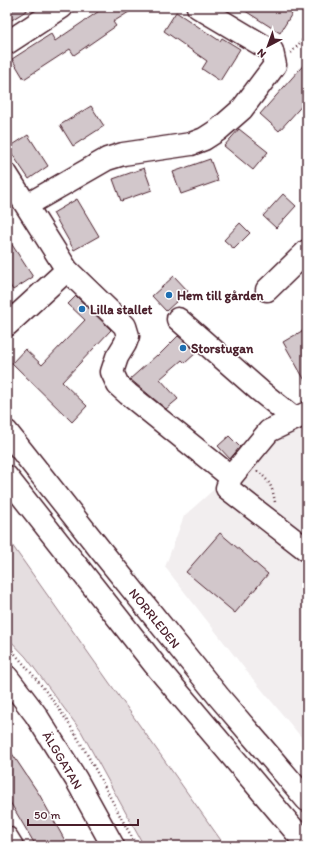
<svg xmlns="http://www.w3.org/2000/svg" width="314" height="853" viewBox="0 0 314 853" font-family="Itim,sans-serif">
  <rect width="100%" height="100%" fill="#fff"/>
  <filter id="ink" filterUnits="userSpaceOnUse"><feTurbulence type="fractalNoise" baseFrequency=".025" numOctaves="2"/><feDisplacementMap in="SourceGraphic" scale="8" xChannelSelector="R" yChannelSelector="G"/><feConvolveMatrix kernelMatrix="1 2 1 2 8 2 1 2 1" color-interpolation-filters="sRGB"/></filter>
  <g filter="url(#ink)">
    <path fill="#f2eeef" d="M307,419V744L248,673L165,567L184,516L274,436Z"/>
    <path fill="#e5dee0" stroke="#987e86" d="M7,538L225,846H144L81,731L26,657L7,637Z"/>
    <path fill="#d2c7cb" stroke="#4a1f2b" d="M7,7H32L7,23Z
      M105,7H137L113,22L116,26L74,55L70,49L24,79L12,59L51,34L55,41Z
      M239,7H296L280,33Z
      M176,12L220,41L222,38L240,49L220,81L202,69L207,61L164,31Z
      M307,61V100L279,131L260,114Z
      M91,106L104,126L73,146L60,125Z
      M239,129L268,152L253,170L224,146Z
      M28,135L48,166L29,179L8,148Z
      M210,159L218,181L181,194L173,172Z
      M144,168L152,190L121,201L113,179Z
      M283,194L296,206L276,228L263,216Z
      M77,199L99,236L74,250L53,213Z
      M240,223L250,233L234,249L224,240Z
      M7,237L33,277L13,290L7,281Z
      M174,276L188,291L166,311L152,296Z
      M76,296L111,330L62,382L87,406L72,422L12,363L25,349L42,365L85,320L68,304Z
      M307,328V384L283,342Z
      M178,336L197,352L185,363L182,360L160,379L178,399L166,409L130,379L157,355L158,356Z
      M229,436L240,447L230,459L218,446Z
      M220,533L268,574L235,613L186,572Z
      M7,746L39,794L68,846H36L7,797Z"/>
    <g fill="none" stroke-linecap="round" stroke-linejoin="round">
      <defs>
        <path id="minor" d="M7,43L62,7
          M7,175L67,270L125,326L128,336L125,344L117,357L112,372L118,385L128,394L231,477
          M27,205L107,159L123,154L191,144L204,139L218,130L242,109L275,65L272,51L198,7
          M267,290L307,251
          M178,319L260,391L295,419
          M7,325L67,270
          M307,413L269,431L231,477L227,488L307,550
          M7,677L36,715L76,779L113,846
          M7,838L12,846"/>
        <path id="major" d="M7,432L102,552L219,697L307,800
          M7,477L155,665L307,845"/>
      </defs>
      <use href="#minor" stroke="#4a1f2b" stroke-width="25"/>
      <use href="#major" stroke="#4a1f2b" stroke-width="25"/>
      <path stroke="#4a1f2b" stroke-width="2.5" stroke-dasharray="1 3" stroke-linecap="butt" d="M291,53L307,35
        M257,471C270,481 272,486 275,502
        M7,645C34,675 60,707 80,742C100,776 117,812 137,846"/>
      <use href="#minor" stroke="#fff" stroke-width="22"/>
      <use href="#major" stroke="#fff" stroke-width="22"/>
    </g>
  </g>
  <g fill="#1f6fb2" stroke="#fff" stroke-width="1.5">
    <circle cx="169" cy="295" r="4"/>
    <circle cx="82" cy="309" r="4"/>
    <circle cx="183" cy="348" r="4"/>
  </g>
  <g text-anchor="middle" stroke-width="3" stroke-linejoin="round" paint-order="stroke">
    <g font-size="13" font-weight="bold" fill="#4a1f2b" stroke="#fff" text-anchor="start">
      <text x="177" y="300">Hem till gården</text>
      <text x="90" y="314">Lilla stallet</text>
      <text x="191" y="353">Storstugan</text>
    </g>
    <g font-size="13" fill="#4a1f2b" stroke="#fff">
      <text transform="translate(155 618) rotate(51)" y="5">NORRLEDEN</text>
      <text transform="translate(63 760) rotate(59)" y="5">ÄLGGATAN</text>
    </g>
  </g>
  <rect width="314" height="853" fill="none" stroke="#fff" stroke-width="24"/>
  <rect x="12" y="12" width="290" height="829" fill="none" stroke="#4a1f2b" stroke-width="1.5" filter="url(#ink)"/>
  <g transform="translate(268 46) rotate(221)" stroke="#ffffff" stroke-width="3" paint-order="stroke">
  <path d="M0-3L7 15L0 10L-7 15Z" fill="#4a1f2b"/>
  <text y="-6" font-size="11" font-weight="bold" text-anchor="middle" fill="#4a1f2b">N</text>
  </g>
  <path d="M28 819v6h110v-6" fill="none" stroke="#4a1f2b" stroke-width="2"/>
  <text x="34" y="819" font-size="12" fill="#4a1f2b" stroke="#ffffff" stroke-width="3" paint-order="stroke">50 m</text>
</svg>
